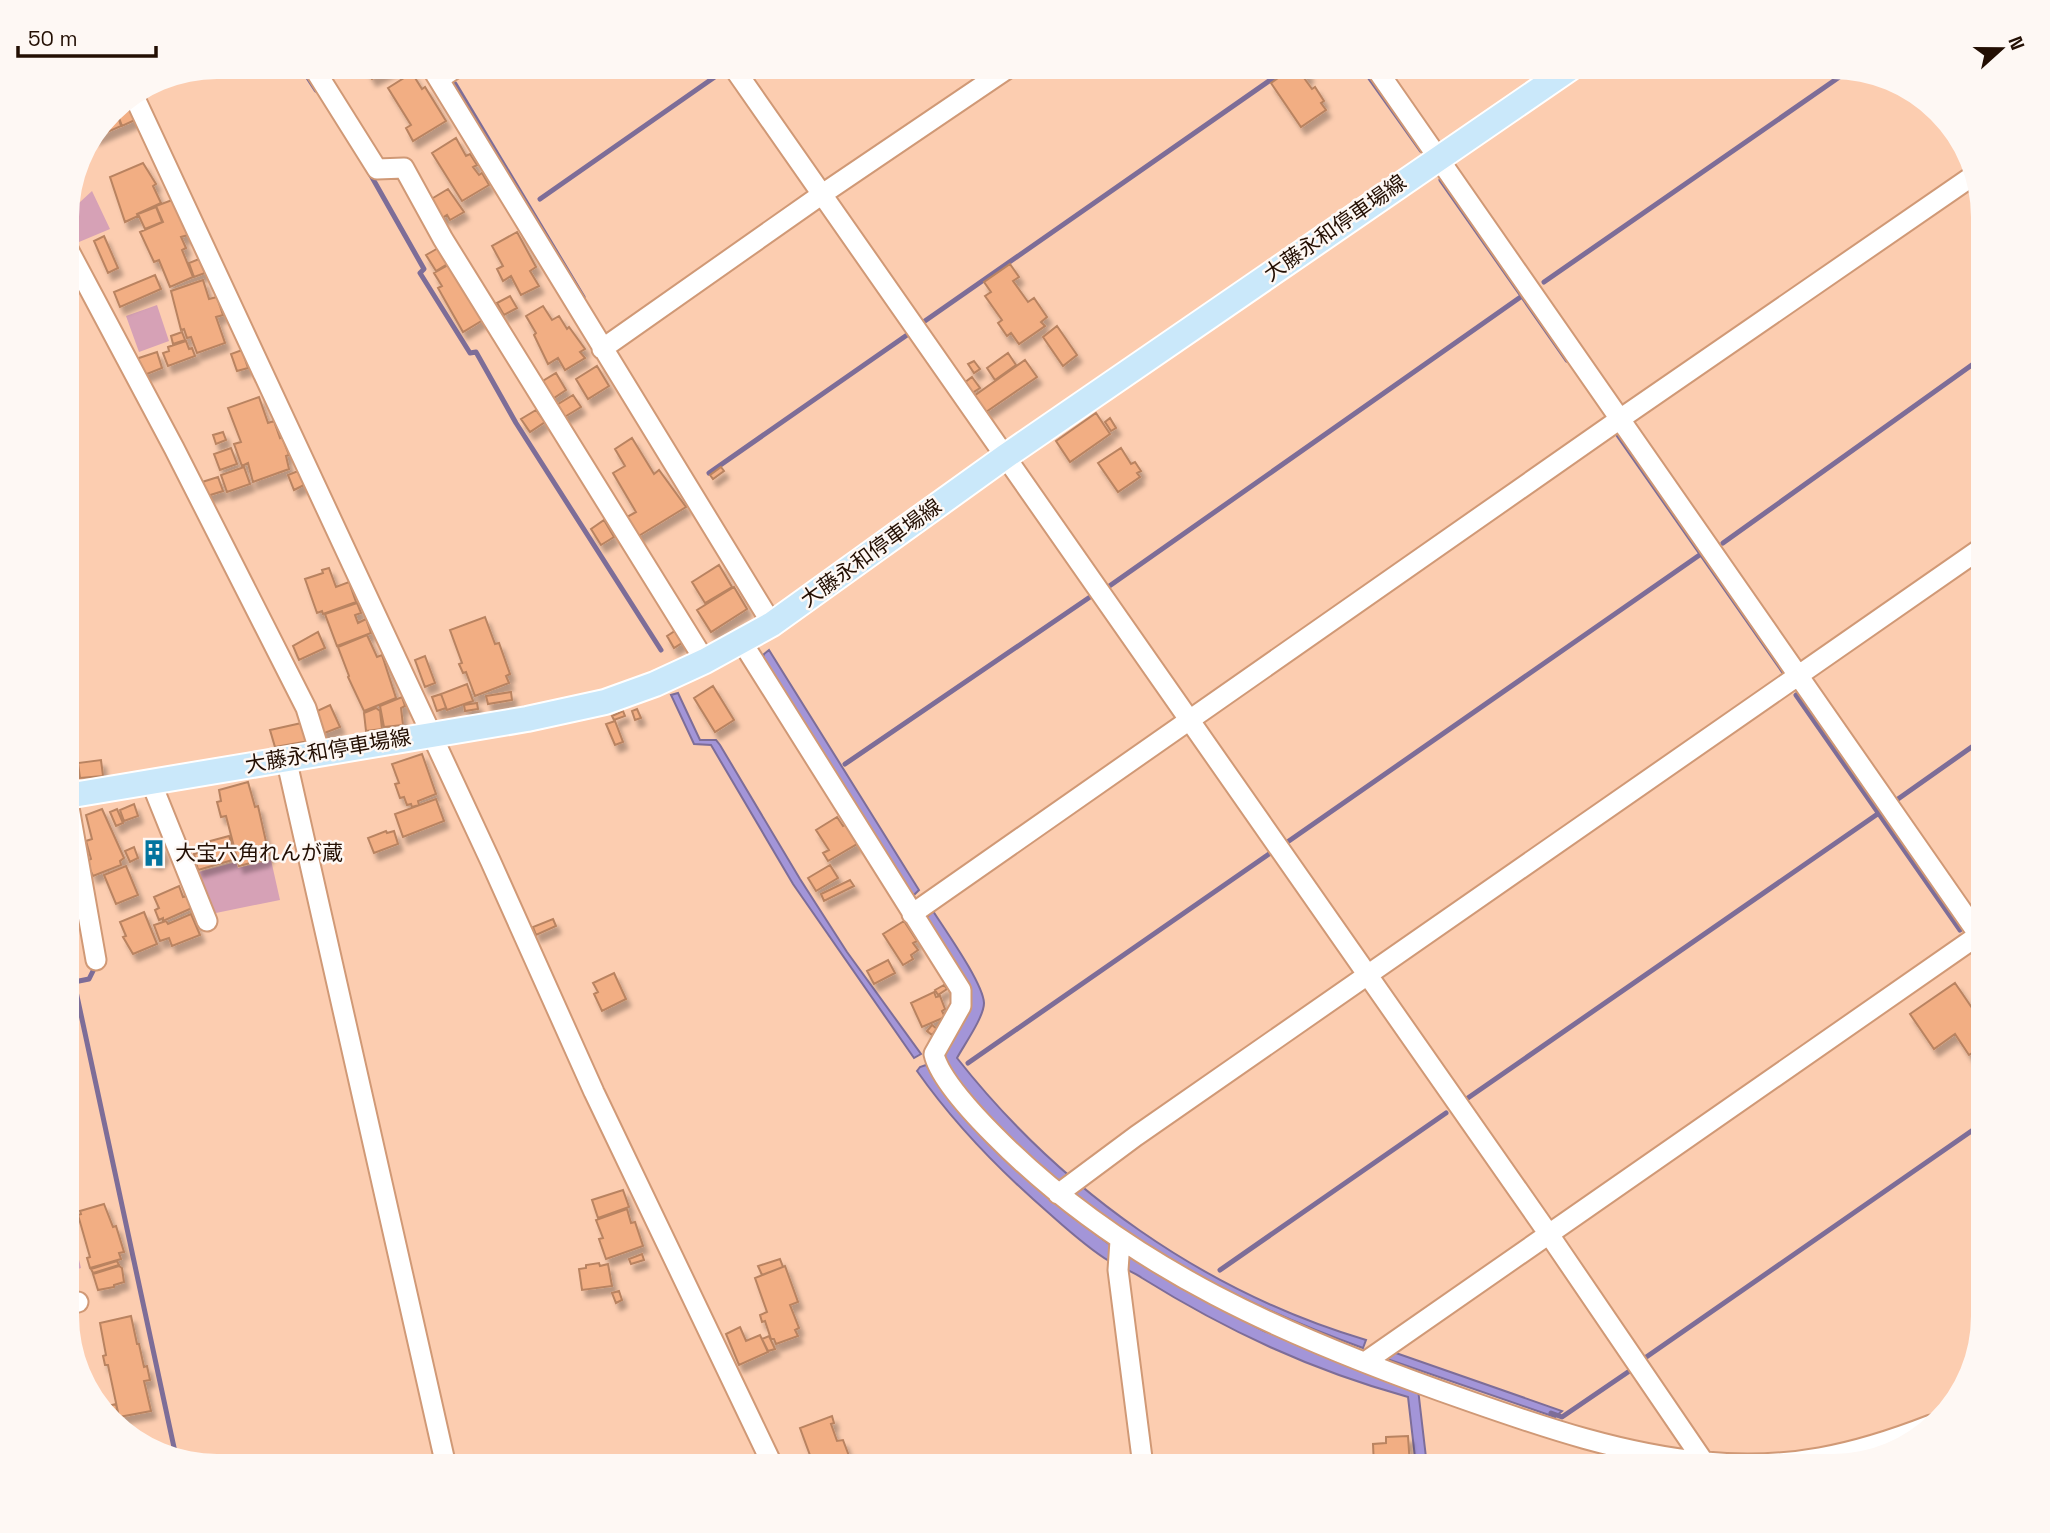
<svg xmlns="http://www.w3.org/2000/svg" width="2050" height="1533" viewBox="0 0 2050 1533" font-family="'Space Grotesk','Noto Sans JP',sans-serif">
  <defs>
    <filter id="shadow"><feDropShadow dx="4.5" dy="7" stdDeviation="2" flood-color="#0004"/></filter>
  </defs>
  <rect width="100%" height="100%" fill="#fccdb0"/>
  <path fill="#d6a1b6" d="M92,191L110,229L79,242L67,214Z
    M157,305L169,341L139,352L126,316Z
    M271,860L280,900L211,914L195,873L236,862L238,868Z
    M75,1243L81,1268L71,1271L77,1299L67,1301V1245Z"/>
  <path fill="#a395d8" stroke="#7d6d98" stroke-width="2" d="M769,650L919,890L911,898L762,660L764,654Z
    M678,693L700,740H716L720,745L800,879L847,952L921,1054L914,1058L793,884L711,745L694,744L671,695Z
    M933,911C945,930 983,983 984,1003C984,1017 964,1045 957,1058C1061,1190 1204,1292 1366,1340L1363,1348C1229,1300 1100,1232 1001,1129C980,1108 958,1085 943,1059L947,1046L968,1011L925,919Z
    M926,1065L971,1123L1012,1166L1067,1213L1109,1244L1205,1300L1264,1331L1418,1389L1427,1466H1416L1408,1397C1311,1370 1227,1331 1142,1278C1132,1271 1120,1267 1109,1261C1089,1249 1069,1231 1051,1215C1001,1172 955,1125 917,1071L920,1067Z
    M1393,1352L1562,1411L1555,1417L1387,1359Z"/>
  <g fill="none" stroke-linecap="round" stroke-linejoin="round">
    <path stroke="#7d6d98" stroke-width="5" d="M301,67L316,90
      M1362,67L1421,150
      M455,84L583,297
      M369,172L424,269L420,273L470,353L476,352L516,423L661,650
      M1441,180L1567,360
      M540,199L719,74
      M1544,282L1848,71
      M922,323L1289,67
      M1618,435L1783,671
      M709,473L907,335
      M1723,543L1983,357
      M1108,587L1522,296
      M1796,695L1960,930
      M845,764L1090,597
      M1898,799L1983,739
      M1286,843L1701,554
      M1972,950L1983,966
      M93,971L89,979L74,982L175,1452
      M968,1063L1269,854
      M1465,1100L1879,813
      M1220,1270L1446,1113
      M1642,1360L1983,1123
      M1551,1413L1562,1417L1628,1372"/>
  </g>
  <path fill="#f2ae83" stroke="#b98361" stroke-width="2" filter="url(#shadow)" d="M365,67H395L372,79Z
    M1294,67H1296L1312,89L1315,87L1324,101L1321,103L1326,110L1301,127L1271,83Z
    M1298,67H1303L1309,75L1305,78Z
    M412,73L422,89L425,87L446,121L413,141L406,128L411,125L388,88Z
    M126,101L135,120L122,126L115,107Z
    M115,107L121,126L94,138L93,136Z
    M456,138L466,156L470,154L477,165L473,167L479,175L482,173L489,185L462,201L432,153Z
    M143,163L156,184L153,186L161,203L137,214L138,216L125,222L110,177Z
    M448,189L464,212L450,220L447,215L439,220L428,201Z
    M172,200L188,235L181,237L186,248L182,250L193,277L170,287L159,260L154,262L140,232L163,222L156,206Z
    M156,207L162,222L145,229L138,214Z
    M517,232L536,267L530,271L539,286L521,295L511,276L503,281L497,269L503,266L492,246Z
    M104,236L118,268L108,273L94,241Z
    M440,247L449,263L436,271L426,255Z
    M199,259L205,273L194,277L189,263Z
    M450,264L483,320L463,332L438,288L442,286L434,273Z
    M1010,264L1019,277L1013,281L1028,302L1034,298L1047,317L1041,322L1045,326L1019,344L1011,333L1007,336L998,323L1002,320L985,296L991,292L984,282Z
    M155,275L161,289L120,307L114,292Z
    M203,280L209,299L217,297L223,315L216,317L225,343L197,353L191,337L187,338L184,329L181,330L171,291Z
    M510,296L517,308L504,315L497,303Z
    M543,306L552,320L559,316L567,329L569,327L585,349L580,352L585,358L565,370L558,358L548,364L534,335L536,333L526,316Z
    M1057,326L1077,355L1063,366L1043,337Z
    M182,332L185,340L173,344L171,336Z
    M186,341L189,349L192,348L195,356L168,366L163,353L169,351L168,347Z
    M242,350L248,368L237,371L231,354Z
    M157,352L162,368L142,376L136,359Z
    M1008,353L1016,365L995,380L987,368Z
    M1025,360L1037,377L986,412L974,396Z
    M974,361L980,369L974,373L968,364Z
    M597,366L609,386L588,399L576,379Z
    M556,373L566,390L551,400L541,382Z
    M972,377L980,388L972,393L964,383Z
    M573,395L581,407L558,421L550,409Z
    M259,397L268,423L274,421L280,438L282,437L289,455L286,456L289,469L253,482L248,463L242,466L234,444L241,442L228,408Z
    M536,410L545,422L530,432L521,419Z
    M1096,413L1110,434L1070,462L1056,441Z
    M1110,418L1116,428L1111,431L1105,422Z
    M223,432L226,440L216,444L213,435Z
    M632,438L654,474L659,470L686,507L637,537L625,518L636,512L613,473L625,466L615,449Z
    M231,448L237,464L220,470L214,454Z
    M1121,448L1131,464L1135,462L1141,471L1137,473L1140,477L1118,492L1098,463Z
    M244,467L250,484L227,492L221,475Z
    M721,467L724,471L713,479L710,475Z
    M298,471L304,485L294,490L288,475Z
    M218,477L223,491L204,497L199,483Z
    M604,520L614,537L601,545L591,529Z
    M719,565L732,587L705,603L692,582Z
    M329,568L336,587L349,582L356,602L323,614L322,611L317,613L305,579L323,573L322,570Z
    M734,587L747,609L711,632L697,610Z
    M357,603L361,613L355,615L358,623L366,619L371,633L337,646L325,614Z
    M485,617L495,644L499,643L510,674L506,676L509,683L475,696L466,672L463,673L459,664L462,663L450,630Z
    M678,629L685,641L674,648L667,636Z
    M318,632L325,648L299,660L293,646Z
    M367,635L377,657L382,655L396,698L364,711L348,677L349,676L338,647Z
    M425,656L435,683L425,687L415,660Z
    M467,684L473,701L447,710L441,694Z
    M713,686L734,720L715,732L694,698Z
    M511,692L512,700L488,704L486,696Z
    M441,694L446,708L437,711L432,697Z
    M402,697L405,706L401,708L403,725L384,727L380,706Z
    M477,703L478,709L465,711L464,705Z
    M330,705L340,727L322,734L313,713Z
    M376,708L380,711L382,729L366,731L364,713Z
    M637,709L641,718L635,720L632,711Z
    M623,711L625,716L614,720L612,716Z
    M615,721L623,742L615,745L606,724Z
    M306,722L309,741L275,747L270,730Z
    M422,754L436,794L418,801L419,805L412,807L411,804L407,805L404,797L400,798L395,784L399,783L392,764Z
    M101,760L103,776L80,778L78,763Z
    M248,782L255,807L258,806L269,855L266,856V859L239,866L226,816L221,817L217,802L221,801L219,790Z
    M436,799L444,821L403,837L395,814Z
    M134,804L138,816L124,821L120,810Z
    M102,809L124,858L120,861L121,865L93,876L86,861L91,859L86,841L92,839L86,815Z
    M117,809L123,823L116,826L110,812Z
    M837,817L843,826L847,824L857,844L828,861L823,853L829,850L816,830Z
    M386,831L387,833L394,831L398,844L374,853L368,838Z
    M229,836L232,844L201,852L199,844Z
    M150,843L161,845L164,855L158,863L148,861L144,851Z
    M232,844L236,859L198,870L194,854Z
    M134,847L138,858L130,862L125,851Z
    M830,865L838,878L816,891L808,878Z
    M126,866L138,895L116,904L104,875Z
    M850,880L854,886L824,901L821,894Z
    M179,886L183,897L187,896L192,908L163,921V918L159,920L155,910L159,908L154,897Z
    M144,912L157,944L133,954L123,937L126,936L120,922Z
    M191,914L200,935L172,946L169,938L160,941L154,925L166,921L168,924Z
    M553,919L556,926L536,935L533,927Z
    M904,921L917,941L913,943L918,950L911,955L913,959L903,965L883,934Z
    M888,960L895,973L874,984L867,971Z
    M614,973L626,999L602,1011L594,994L598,992L593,983Z
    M1955,983L1983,1024V1046L1969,1055L1955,1034L1934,1049L1910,1014Z
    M944,985L947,989L938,995L935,990Z
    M934,992L936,997L940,996L945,1009L942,1011L945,1017L922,1027L911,1003Z
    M932,1025L937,1029L932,1035L927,1031Z
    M623,1190L629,1207L598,1218L592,1200Z
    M104,1204L113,1227L116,1226L124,1252L119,1253L121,1259L90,1268L87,1258L90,1257L78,1215L81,1214L80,1211Z
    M627,1209L631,1223L635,1222L643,1246L606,1259L599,1239L603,1238L596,1220Z
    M642,1254L644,1260L631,1264L629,1259Z
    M780,1259L783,1267L762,1275L758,1266Z
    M117,1261L119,1265L93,1273L91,1269Z
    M599,1263L600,1266L608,1264L612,1286L582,1290L579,1269L586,1268V1265Z
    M119,1266L122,1268L124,1282L114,1285V1287L98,1290L93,1274Z
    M785,1266L798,1302L790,1305L799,1328L795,1330L798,1336L776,1344L774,1339H771L765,1321L762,1322L760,1315L767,1312L755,1278Z
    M619,1291L622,1300L616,1303L612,1293Z
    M131,1316L137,1344H139L144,1367L147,1366L150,1380L144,1381L151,1411L119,1417L108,1365H105L103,1356L106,1355L100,1323Z
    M740,1327L746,1341L760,1335L768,1352L739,1365L726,1334Z
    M769,1336L775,1349L768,1351L762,1339Z
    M107,1402L108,1406L116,1404L118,1415L110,1417L99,1404Z
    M832,1416L834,1423L831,1424L837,1441L843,1440L849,1456L845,1462L846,1466H814L800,1428Z
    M1408,1436L1410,1466H1374L1373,1444L1386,1443V1437Z"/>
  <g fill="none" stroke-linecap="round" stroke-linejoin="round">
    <defs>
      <path id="minor" d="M313,67L377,169L404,168L443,239L705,661
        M431,67L772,624
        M733,67L1548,1233L1704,1462
        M1375,67L1983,941
        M439,79L457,67
        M133,94L490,860L594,1092L773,1466
        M67,247L174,448L306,708L320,753
        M602,349L821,195L1010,67
        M742,642L961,990V1006L934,1054C939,1078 976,1117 994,1135C1126,1269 1294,1340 1469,1401C1546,1428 1623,1454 1705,1462C1788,1470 1854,1455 1931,1425
        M286,758L446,1466
        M151,782L207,921
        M67,796L96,960
        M912,914L1620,419L1974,175
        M1058,1194L1136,1136L1983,547
        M1120,1241L1118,1270L1143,1466
        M67,1305L78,1302
        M1365,1362L1983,932"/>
      <path id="major" d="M67,796L527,719L605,702L655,684L705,661L772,624L1006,456L1572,67"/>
    </defs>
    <use href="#minor" stroke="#d09976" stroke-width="23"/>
    <use href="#major" stroke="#fff" stroke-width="28"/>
    <use href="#minor" stroke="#fff" stroke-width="19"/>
    <use href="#major" stroke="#cae8fa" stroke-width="24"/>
  </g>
  <defs>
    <symbol id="building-bare" viewBox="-9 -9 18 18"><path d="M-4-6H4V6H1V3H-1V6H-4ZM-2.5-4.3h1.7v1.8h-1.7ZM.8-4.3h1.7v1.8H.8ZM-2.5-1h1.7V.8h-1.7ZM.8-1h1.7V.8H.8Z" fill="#03749e" stroke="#fef8f4" stroke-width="2.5" paint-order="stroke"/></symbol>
  </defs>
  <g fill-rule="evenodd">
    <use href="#building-bare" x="135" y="834" width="38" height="38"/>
  </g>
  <g text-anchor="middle" stroke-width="5" stroke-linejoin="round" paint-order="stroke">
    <g font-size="21" fill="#230f03" stroke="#fef8f4">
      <text transform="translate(1335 228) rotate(-35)" y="7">大藤永和停車場線</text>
      <text transform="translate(871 553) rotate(-36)" y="7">大藤永和停車場線</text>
      <text transform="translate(328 751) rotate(-10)" y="7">大藤永和停車場線</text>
    </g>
    <g font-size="21" fill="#230f03" stroke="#fef8f4" text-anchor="start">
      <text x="175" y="860">大宝六角れんが蔵</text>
    </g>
  </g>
  <path d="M0 0H2050V1533H0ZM217 79H1833A138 138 0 0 1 1971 217V1316A138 138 0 0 1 1833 1454H217A138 138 0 0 1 79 1316V217A138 138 0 0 1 217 79Z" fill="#fef8f4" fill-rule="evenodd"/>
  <g transform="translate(2001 49) rotate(69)" stroke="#fef8f4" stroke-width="5" paint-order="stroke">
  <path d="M0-5L12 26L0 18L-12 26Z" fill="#230f03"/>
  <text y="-10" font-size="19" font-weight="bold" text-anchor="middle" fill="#230f03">N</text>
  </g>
  <path d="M18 46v10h138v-10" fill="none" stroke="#230f03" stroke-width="3.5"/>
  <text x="28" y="46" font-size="21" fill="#230f03" stroke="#fef8f4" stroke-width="5" paint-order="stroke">50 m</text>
</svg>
